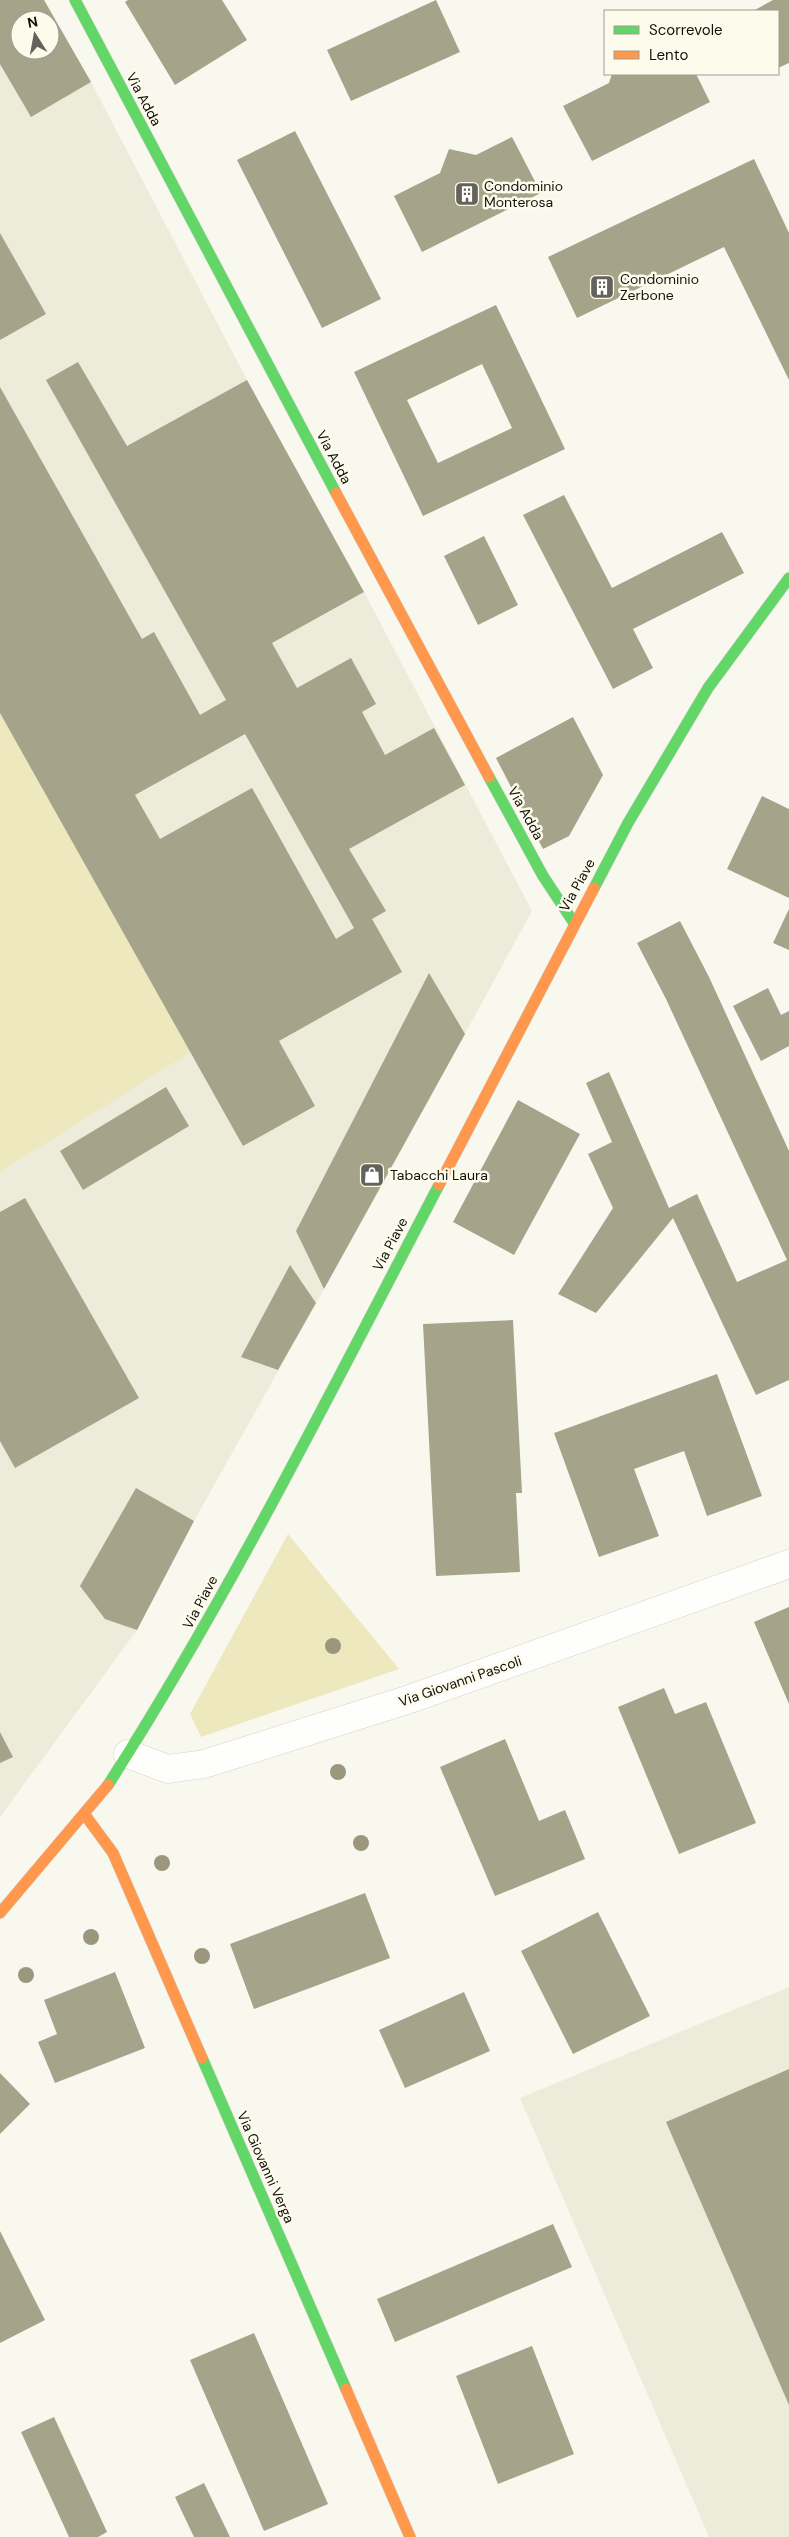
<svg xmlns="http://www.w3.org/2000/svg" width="789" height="2537" viewBox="0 0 789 2537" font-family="'DM Sans',sans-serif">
  <rect width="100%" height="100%" fill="#f9f8ef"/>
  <path fill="#edebda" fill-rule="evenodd" d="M0,0H44L91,82L247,380L364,592L532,911L383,1184L194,1521L137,1630L0,1817V1172L190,1052L0,713ZM20,20H50V50H20Z
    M789,1987V2537H709L520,2098Z"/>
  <path fill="#ede8be" d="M0,713L191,1052L0,1172Z
    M288,1534L399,1669L201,1737L190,1714Z"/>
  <path fill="#a5a389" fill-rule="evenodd" d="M0,0H44L91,82L31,117L0,64ZM20,20H50V50H20Z
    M128,0H222L247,40L175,85L125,2Z
    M436,0L460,52L351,101L327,50Z
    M773,0H789V63L778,68V11H753Z
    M612,74H696L710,102L592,161L563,106L609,83Z
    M295,131L381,299L322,328L237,160Z
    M512,137L541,193L422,252L394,196L440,173L449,149L476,155Z
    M754,159L789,233V380L724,247L577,318L548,257Z
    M0,233L46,314L0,340Z
    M496,305L565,449L423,516L354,372ZM482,364L512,428L438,463L407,400Z
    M78,362L127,446L247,380L364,592L272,643L297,688L351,658L376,704L362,712L385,755L434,728L465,785L349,849L386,911L372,919L402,972L279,1041L315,1106L243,1146L0,713V387L142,639L154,632L200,715L226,700L46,380ZM245,734L354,928L336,939L252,788L160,839L135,795Z
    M564,495L612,588L722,532L744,573L633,629L653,668L613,689L523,515Z
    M484,536L518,605L478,625L444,556Z
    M573,717L603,775L569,836L543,849L496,758Z
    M762,796L789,809V898L727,869Z
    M789,909V950L773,943Z
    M680,921L709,977L789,1151V1380L756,1395L673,1218L596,1313L558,1294L613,1208L588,1154L612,1142L586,1083L609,1072L669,1208L697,1194L737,1282L787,1260L666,999L637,943Z
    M429,973L465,1034L324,1289L296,1231Z
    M768,988L781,1015L789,1011V1046L761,1061L733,1006Z
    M166,1087L189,1126L83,1190L60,1151Z
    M518,1100L580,1134L514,1255L453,1222Z
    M25,1198L139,1398L15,1468L0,1441V1212Z
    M290,1265L316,1303L278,1370L241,1357Z
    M513,1320L522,1493H516L520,1572L436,1576L423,1324Z
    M717,1374L762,1496L707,1516L684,1451L634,1469L659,1536L599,1557L554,1433Z
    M136,1488L194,1521L137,1630L105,1619L80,1586Z
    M789,1607V1704L754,1622Z
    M664,1688L675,1714L706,1702L756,1823L679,1854L618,1707Z
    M0,1732L13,1757L0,1763Z
    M505,1739L539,1821L565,1810L585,1859L495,1896L440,1767Z
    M365,1893L390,1958L254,2009L230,1944Z
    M598,1912L650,2016L573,2054L521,1951Z
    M115,1972L145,2048L55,2083L38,2042L57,2034L44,2000Z
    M464,1992L490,2051L405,2088L379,2030Z
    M789,2069V2405L666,2122Z
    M0,2073L30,2104L0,2134Z
    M553,2224L572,2267L395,2342L377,2299Z
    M0,2231L45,2320L0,2343Z
    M254,2333L328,2504L264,2531L190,2360Z
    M532,2346L574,2454L498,2484L456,2376Z
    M54,2417L107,2532L98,2537H69L21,2432Z
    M204,2483L230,2537H194L175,2497Z"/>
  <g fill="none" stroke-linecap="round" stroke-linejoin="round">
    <defs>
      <path id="street" d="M128,1754L168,1769L204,1764L410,1699L789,1564"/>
      <path id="fast" d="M75,0L336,493
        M489,777L543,876L574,923
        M594,888L628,823L708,688L789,578
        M108,1785C231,1593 333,1387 439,1185
        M202,2058L346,2389"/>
      <path id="slow" d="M336,493L489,777
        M439,1185L594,888
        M85,1815L113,1853L202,2058
        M0,1913L108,1785
        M346,2389L410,2537"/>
    </defs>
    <use href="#street" stroke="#d3d3cc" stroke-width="29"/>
    <use href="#fast" stroke="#d3d3cc" stroke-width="12"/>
    <use href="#slow" stroke="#d3d3cc" stroke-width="12"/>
    <use href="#street" stroke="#fefefd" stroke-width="28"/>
    <use href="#fast" stroke="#63d668" stroke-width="11"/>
    <use href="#slow" stroke="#ff974d" stroke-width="11"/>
  </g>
  <g fill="#9a977d">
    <circle cx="333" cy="1646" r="8"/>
    <circle cx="338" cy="1772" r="8"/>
    <circle cx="361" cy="1843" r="8"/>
    <circle cx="162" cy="1863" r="8"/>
    <circle cx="91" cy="1937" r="8"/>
    <circle cx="202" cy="1956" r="8"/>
    <circle cx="26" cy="1975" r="8"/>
  </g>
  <defs>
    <symbol id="building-square" viewBox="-11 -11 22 22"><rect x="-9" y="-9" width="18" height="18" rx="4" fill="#63625b" stroke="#fdfbeb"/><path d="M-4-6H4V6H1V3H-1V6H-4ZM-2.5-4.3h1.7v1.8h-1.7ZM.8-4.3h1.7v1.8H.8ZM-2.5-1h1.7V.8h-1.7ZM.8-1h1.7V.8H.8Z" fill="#fff"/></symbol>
    <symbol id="shop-square" viewBox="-11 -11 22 22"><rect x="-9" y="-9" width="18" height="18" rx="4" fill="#63625b" stroke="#fdfbeb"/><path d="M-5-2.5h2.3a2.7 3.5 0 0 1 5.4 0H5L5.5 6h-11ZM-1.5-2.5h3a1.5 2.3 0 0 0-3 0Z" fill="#fff"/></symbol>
  </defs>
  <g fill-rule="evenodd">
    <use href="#building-square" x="453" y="180" width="28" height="28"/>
    <use href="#building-square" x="588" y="273" width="28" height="28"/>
    <use href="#shop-square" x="358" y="1161" width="28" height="28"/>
  </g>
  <g text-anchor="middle" stroke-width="5" stroke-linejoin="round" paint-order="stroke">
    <g font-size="14" fill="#12110c" stroke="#fdfbeb">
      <text transform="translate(144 99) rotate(62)" y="5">Via Adda</text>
      <text transform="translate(334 457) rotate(62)" y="5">Via Adda</text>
      <text transform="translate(526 813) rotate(61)" y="5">Via Adda</text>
      <text transform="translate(577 885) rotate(-61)" y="5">Via Piave</text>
      <text transform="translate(390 1244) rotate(-62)" y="5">Via Piave</text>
      <text transform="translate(200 1602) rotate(-62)" y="5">Via Piave</text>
      <text transform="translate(460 1681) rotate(-19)" y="5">Via Giovanni Pascoli</text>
      <text transform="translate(266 2167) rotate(66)" y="5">Via Giovanni Verga</text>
    </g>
    <g font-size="14" fill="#12110c" stroke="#fdfbeb" text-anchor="start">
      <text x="484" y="191">Condominio<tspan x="484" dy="16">Monterosa</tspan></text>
      <text x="620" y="284">Condominio<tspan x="620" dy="16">Zerbone</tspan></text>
      <text x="390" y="1180">Tabacchi Laura</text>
    </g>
  </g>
  <rect x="604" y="10" width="175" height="65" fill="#fdfbeb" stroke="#9f9d92"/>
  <rect x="614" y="26" width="25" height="8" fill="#63d668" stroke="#9f9d92"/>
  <text x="649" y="35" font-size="15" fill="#12110c">Scorrevole</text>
  <rect x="614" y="51" width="25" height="8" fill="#ff974d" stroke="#9f9d92"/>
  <text x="649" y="60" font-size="15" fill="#12110c">Lento</text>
  <g transform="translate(35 35) rotate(349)"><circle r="24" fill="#fdfbeb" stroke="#9f9d92"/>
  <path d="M0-4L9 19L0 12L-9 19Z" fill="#63625b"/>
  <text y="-8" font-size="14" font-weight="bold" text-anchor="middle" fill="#12110c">N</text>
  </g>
</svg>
